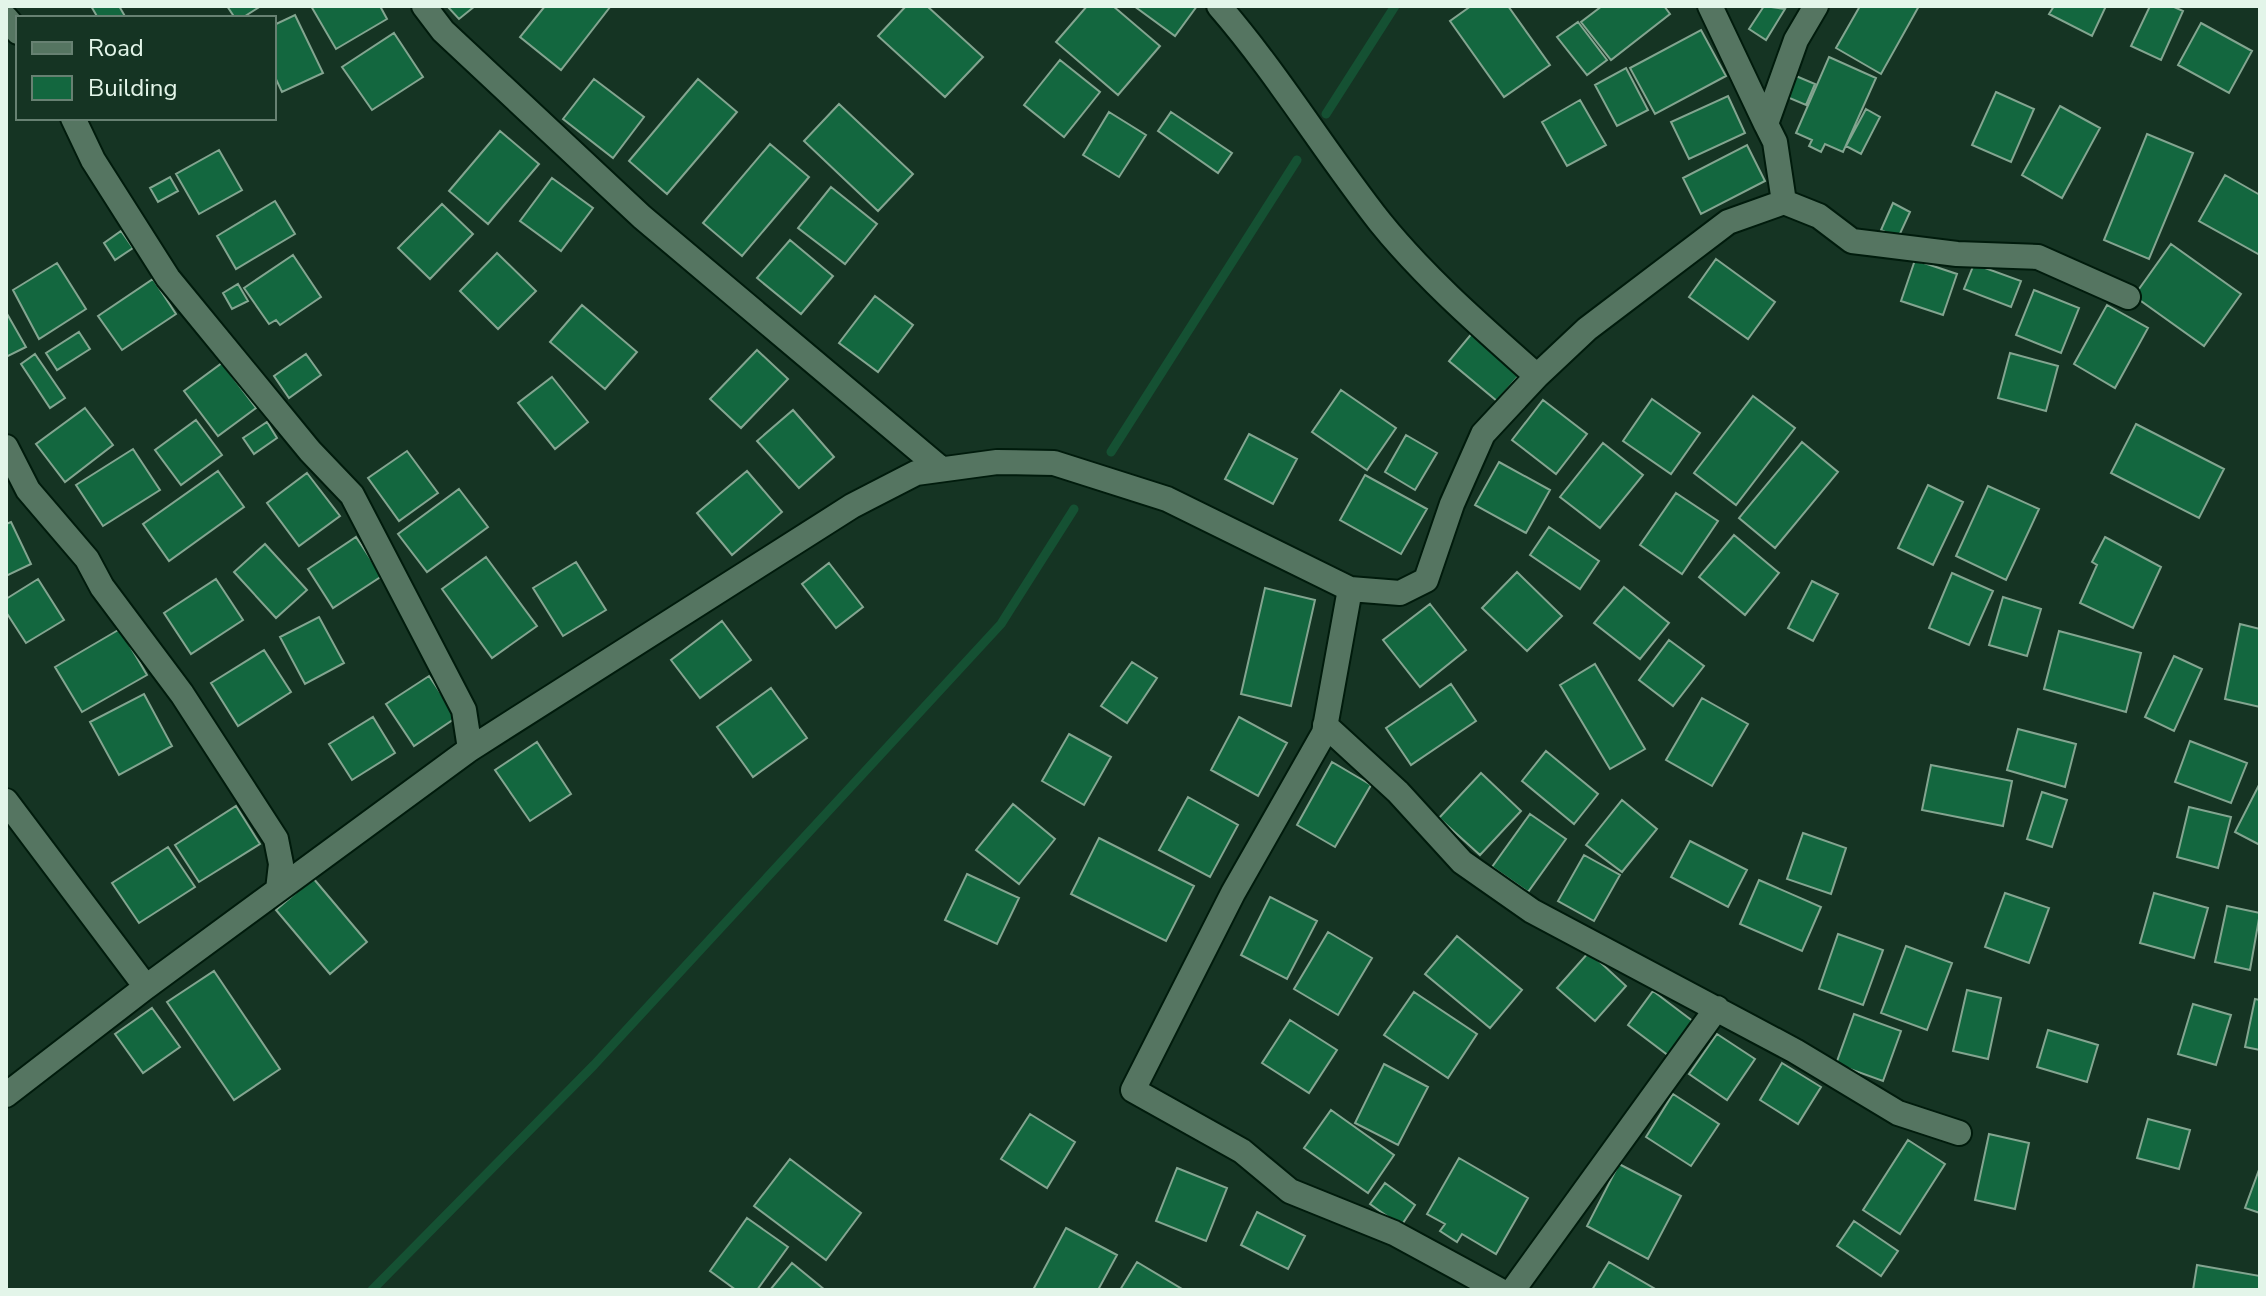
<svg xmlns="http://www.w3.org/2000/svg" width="2266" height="1296" viewBox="0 0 2266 1296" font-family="'Nunito Sans',sans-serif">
  <rect width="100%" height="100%" fill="#153423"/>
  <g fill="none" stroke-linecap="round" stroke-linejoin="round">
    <path stroke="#155133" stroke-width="9" d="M1326,114L1395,6
      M1111,452L1297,160
      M372,1290L594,1065L1001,624L1074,509"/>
  </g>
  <path fill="#13673f" stroke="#83a590" stroke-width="2" d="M91,6H119L126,18H98Z
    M227,6H261L242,18H235Z
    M311,6H380L387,19L336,49Z
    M447,6H475L459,19Z
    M545,6L610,7L561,70L520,37Z
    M906,6H927L983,57L945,97L878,36Z
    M1087,6H1113L1160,46L1118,95L1056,42Z
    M1134,6H1197L1175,36Z
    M1471,6H1508L1550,65L1504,97L1450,21Z
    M1602,6H1664L1670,14L1611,60L1581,22Z
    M1764,6L1785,9L1766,40L1749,29Z
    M1860,6H1919L1881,74L1836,48Z
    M2054,6H2106L2092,36L2049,14Z
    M2150,6H2172L2183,11L2161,60L2131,46Z
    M295,15L323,73L282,92L274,75V25Z
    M1578,22L1607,60L1587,75L1557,37Z
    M2201,23L2252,51L2229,93L2178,65Z
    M1701,30L1726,76L1655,114L1630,68Z
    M394,33L423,77L372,110L342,67Z
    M1829,57L1876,78L1843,152L1825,144L1821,152L1809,146L1812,140L1796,133Z
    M1060,60L1100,92L1064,137L1024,105Z
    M1626,68L1648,110L1617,126L1595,85Z
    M1796,76L1815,84L1806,105L1787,97Z
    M594,79L644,117L613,158L563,119Z
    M698,79L737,112L667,194L629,161Z
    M1996,92L2034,109L2011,162L1972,145Z
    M1728,96L1745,133L1689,159L1671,122Z
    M1580,100L1606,145L1567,166L1542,122Z
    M839,104L913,174L878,211L804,141Z
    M2060,106L2100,128L2062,198L2022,175Z
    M1866,109L1880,117L1861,154L1846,146Z
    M1109,112L1146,135L1119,177L1083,155Z
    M1171,112L1232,153L1218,173L1158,131Z
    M500,131L539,164L488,224L449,191Z
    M2147,134L2193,153L2149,259L2104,240Z
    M770,144L809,177L742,256L703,223Z
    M1747,145L1765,181L1701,214L1683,178Z
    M219,150L242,190L199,214L176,174Z
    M2225,175L2260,195V255L2199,221Z
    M170,177L178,191L158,202L150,188Z
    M552,178L593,208L561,251L520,221Z
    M831,187L877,224L845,264L798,228Z
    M275,201L295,234L236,269L217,236Z
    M1893,203L1910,212L1898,238L1881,230Z
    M442,204L473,234L430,279L398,248Z
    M121,231L133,248L115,260L104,243Z
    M790,240L833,276L801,314L757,278Z
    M2171,244L2241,294L2204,346L2134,296Z
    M497,253L536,291L498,329L460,291Z
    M293,255L321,297L280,325L276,320L269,324L244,288Z
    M1716,259L1775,302L1748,339L1689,297Z
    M1915,260L1957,274L1943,315L1901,301Z
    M57,263L86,309L39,339L13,290Z
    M1974,264L2021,281L2011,307L1964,289Z
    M153,279L176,314L122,350L98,316Z
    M238,284L248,301L232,309L223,293Z
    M2034,290L2079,308L2061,353L2016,335Z
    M875,296L913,325L878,372L839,343Z
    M582,305L637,352L605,389L550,342Z
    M2107,305L2148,328L2115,388L2074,364Z
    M6,312L26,347L6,357Z
    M1478,326L1527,366L1497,401L1449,361Z
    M79,332L90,349L57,370L46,353Z
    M757,350L788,379L741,428L710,399Z
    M2010,353L2058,366L2046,411L1998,398Z
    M35,354L65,398L50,408L21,364Z
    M306,354L321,375L289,398L274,376Z
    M222,363L256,408L218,436L184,391Z
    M552,377L588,422L555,449L518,403Z
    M1341,390L1396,428L1367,470L1312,432Z
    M1753,396L1795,428L1736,505L1694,473Z
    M1652,399L1700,433L1671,474L1623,441Z
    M1543,400L1587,434L1556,474L1512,440Z
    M85,408L113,445L65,482L36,444Z
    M793,410L834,457L799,488L757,441Z
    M196,420L222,455L181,485L155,450Z
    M267,422L277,438L254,454L243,438Z
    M2136,424L2224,469L2199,518L2111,473Z
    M1249,434L1297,459L1273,504L1225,479Z
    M1406,435L1437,453L1415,490L1385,472Z
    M1802,442L1838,472L1775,548L1739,518Z
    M1603,443L1643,475L1600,528L1560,497Z
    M133,449L160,490L103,526L76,485Z
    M407,451L438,493L399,521L368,478Z
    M1499,462L1550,490L1526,533L1475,505Z
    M218,471L244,507L169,561L143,524Z
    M747,471L782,512L732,555L697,513Z
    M307,473L340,516L299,546L267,503Z
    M1365,475L1427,509L1401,554L1340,520Z
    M1928,485L1963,502L1933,565L1898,548Z
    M1988,486L2039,509L2006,580L1956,556Z
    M459,489L488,527L427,572L398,534Z
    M1676,493L1718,521L1682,574L1640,545Z
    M11,522L31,564L6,576V524Z
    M1549,527L1599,561L1580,589L1530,555Z
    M1734,535L1779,573L1745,615L1699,577Z
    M356,537L382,576L333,608L308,569Z
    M2105,537L2161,567L2133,628L2080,603L2097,565L2092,562Z
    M265,544L307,590L276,618L234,572Z
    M486,557L537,626L492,658L442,589Z
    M576,562L606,610L563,636L533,588Z
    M829,563L863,607L836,628L802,584Z
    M1517,572L1562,616L1527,651L1482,608Z
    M1952,573L1993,591L1969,645L1929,628Z
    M38,579L64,620L26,643L6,612V599Z
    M216,579L243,620L191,654L164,613Z
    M1812,581L1838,594L1813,641L1788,628Z
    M1624,587L1669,623L1640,659L1594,623Z
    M1265,588L1315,600L1291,706L1241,694Z
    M2003,597L2041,609L2027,656L1989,645Z
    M1430,604L1466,650L1420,687L1383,640Z
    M319,617L344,663L305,684L280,637Z
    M722,621L751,660L700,698L671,660Z
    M2240,624L2260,629V707L2225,699Z
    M120,629L147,675L82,712L55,667Z
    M2059,631L2141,653L2126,712L2044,689Z
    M1669,640L1704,666L1673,706L1639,680Z
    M264,650L291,692L238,726L211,683Z
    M2174,656L2202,669L2174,731L2145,717Z
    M1132,662L1157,678L1127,723L1101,706Z
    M1595,664L1645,749L1610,769L1560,685Z
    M429,676L457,717L414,746L386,704Z
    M1451,684L1476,721L1411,765L1386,728Z
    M771,688L807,738L753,777L717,727Z
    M144,694L172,746L119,775L90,722Z
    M1702,698L1748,724L1712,786L1666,760Z
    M373,717L395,753L352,780L329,744Z
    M1239,717L1287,743L1258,796L1211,770Z
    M2018,729L2076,744L2065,787L2007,770Z
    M1069,734L1111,757L1084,805L1042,781Z
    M2190,741L2247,763L2231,803L2175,782Z
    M537,742L571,794L530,821L495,770Z
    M1546,751L1598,794L1574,824L1522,781Z
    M1332,762L1371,785L1335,847L1297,825Z
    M1931,765L2012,781L2003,826L1922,810Z
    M1481,773L1521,811L1480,855L1439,818Z
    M2260,783V845L2235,832Z
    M2042,792L2067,800L2052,847L2027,839Z
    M1188,797L1238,825L1210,877L1159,850Z
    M1622,800L1657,829L1622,872L1586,845Z
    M1013,804L1055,839L1019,884L976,850Z
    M236,806L260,844L199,882L175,845Z
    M2189,807L2231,817L2218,868L2177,857Z
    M1530,814L1566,839L1528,892L1492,867Z
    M1803,833L1846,848L1831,894L1787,879Z
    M1099,838L1194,886L1166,941L1071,894Z
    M1690,841L1747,870L1728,907L1671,877Z
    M168,847L195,887L139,923L112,883Z
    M1584,855L1620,875L1594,921L1558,901Z
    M967,874L1019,898L997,944L945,920Z
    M313,878L367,942L330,974L276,910Z
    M1759,880L1821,907L1802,951L1740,924Z
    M2005,893L2049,908L2029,963L1985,947Z
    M2154,893L2208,908L2194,958L2140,943Z
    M1270,897L1317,921L1287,979L1241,955Z
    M2227,906L2260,913L2250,970L2215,962Z
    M1328,932L1372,958L1338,1015L1294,989Z
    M1838,934L1883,950L1863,1005L1819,989Z
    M1457,936L1522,990L1490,1028L1425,974Z
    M1906,946L1952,963L1927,1030L1881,1013Z
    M1589,952L1626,986L1595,1021L1557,988Z
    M214,971L280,1069L234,1100L167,1002Z
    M1967,990L2001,998L1988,1059L1953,1051Z
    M1653,991L1694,1022L1669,1056L1628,1025Z
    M1414,992L1477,1034L1448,1078L1384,1035Z
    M2255,999L2260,1000V1050L2245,1047Z
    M2193,1004L2231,1015L2216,1065L2178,1054Z
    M152,1008L180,1047L143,1073L115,1034Z
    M1854,1014L1901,1031L1883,1081L1836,1064Z
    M1290,1020L1337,1050L1309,1093L1262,1063Z
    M2048,1030L2098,1045L2087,1082L2037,1067Z
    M1717,1034L1755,1059L1727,1100L1689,1074Z
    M1782,1063L1821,1087L1798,1124L1760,1100Z
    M1384,1064L1428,1087L1398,1145L1355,1123Z
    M1673,1094L1719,1124L1691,1166L1646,1137Z
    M1331,1110L1394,1155L1368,1193L1304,1148Z
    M1030,1114L1075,1142L1047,1188L1001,1159Z
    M2148,1119L2190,1130L2179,1169L2137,1158Z
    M1989,1134L2029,1143L2015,1209L1975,1200Z
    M1908,1140L1945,1164L1900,1234L1863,1210Z
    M1459,1158L1528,1198L1496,1254L1462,1234L1457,1242L1440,1231L1445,1224L1427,1214Z
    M790,1159L861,1213L826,1260L754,1206Z
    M1619,1164L1681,1196L1648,1259L1587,1226Z
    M2260,1167V1213L2245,1208Z
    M1177,1168L1227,1188L1206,1241L1156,1221Z
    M1385,1183L1415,1205L1401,1226L1370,1204Z
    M1257,1212L1305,1236L1288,1269L1241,1245Z
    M747,1218L788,1247L757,1290H736L710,1271Z
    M1854,1221L1898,1251L1881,1276L1837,1246Z
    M1066,1228L1117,1255L1098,1290H1033Z
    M1137,1262L1182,1289L1181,1290H1120Z
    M1609,1262L1657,1290H1592Z
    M792,1263L825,1290H770Z
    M2197,1265L2260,1276V1290H2193Z"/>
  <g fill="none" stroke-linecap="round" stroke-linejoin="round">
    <defs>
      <path id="minor" d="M424,6L443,31L642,217L940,468
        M1219,6C1278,74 1324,151 1380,222C1426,279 1483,328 1537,376
        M1710,6L1766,124
        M1816,6L1796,40L1766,124L1775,142L1784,202L1819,216L1852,241L1957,254L2038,257L2128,297
        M6,18L18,32
        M73,118L93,160L168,278L310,451L352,495L464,710L470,749
        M6,447L28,490L87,559L102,587L182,694L276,839L281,864L278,890
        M1350,589L1324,733L1233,893L1133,1090L1242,1151L1290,1191L1394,1233L1499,1290
        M1325,725L1398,792L1462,862L1532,911L1795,1051L1898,1113L1959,1133
        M6,801L146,987
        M6,1095L146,987L470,749L852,506L916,473L997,462L1054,463L1167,499L1350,589L1400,593L1426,580L1452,504L1483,434L1537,376L1587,329L1728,222L1784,202
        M1513,1290L1717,1008"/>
    </defs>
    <use href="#minor" stroke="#001b0c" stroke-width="28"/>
    <use href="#minor" stroke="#557561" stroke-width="24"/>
  </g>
  <rect width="2266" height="1296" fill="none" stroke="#e3f5e9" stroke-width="16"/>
  <rect x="16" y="16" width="260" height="104" fill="#153423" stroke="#678172" stroke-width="2"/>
  <rect x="32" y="42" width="40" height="12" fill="#557561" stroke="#678172" stroke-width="2"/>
  <text x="88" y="56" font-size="24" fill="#e3f5e9">Road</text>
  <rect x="32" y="76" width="40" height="24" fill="#13673f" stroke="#678172" stroke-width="2"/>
  <text x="88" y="96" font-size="24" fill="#e3f5e9">Building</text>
</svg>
